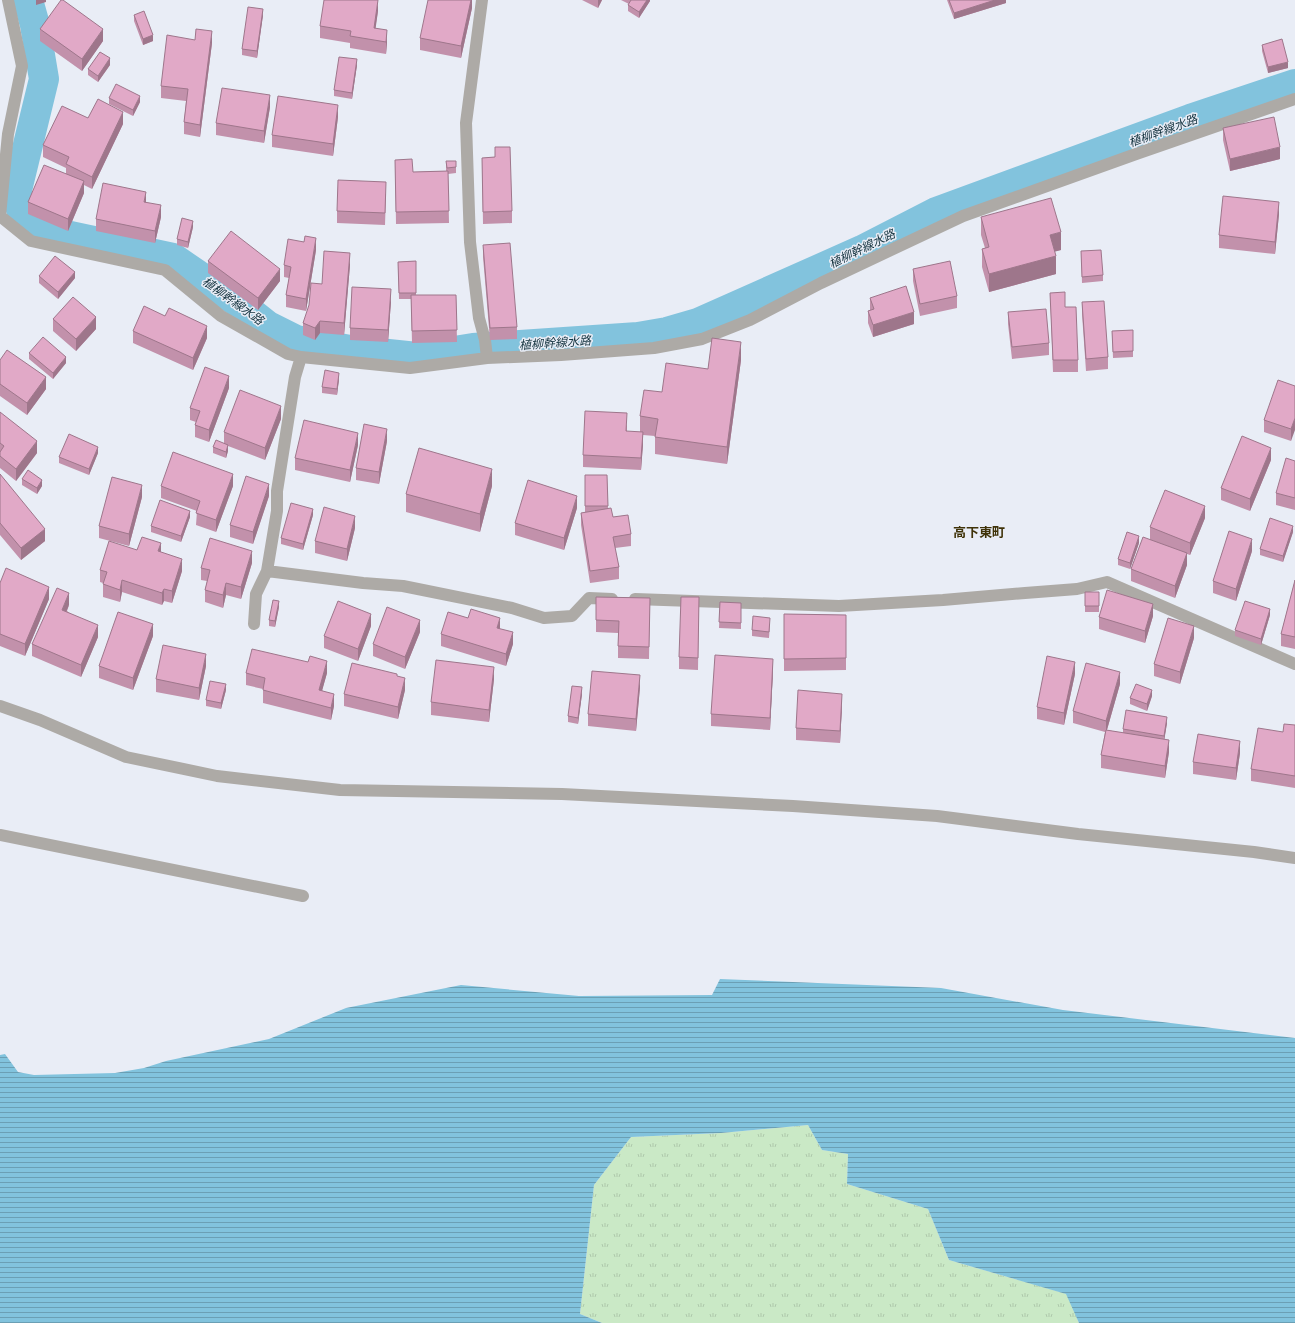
<svg xmlns="http://www.w3.org/2000/svg" width="1295" height="1323" viewBox="0 0 1295 1323" font-family="Cabin,'Noto Sans JP',sans-serif">
  <defs>
    <pattern id="grass-tufts" width="24" height="20" patternUnits="userSpaceOnUse"><rect width="24" height="20" fill="#cae9c6"/><path d="M3 7l-1-3M5 7V3M7 7l1-3M15 17l-1-3M17 17v-4M19 17l1-3" fill="none" stroke="#aec8ab"/></pattern>
    <pattern id="water-rules" width="6" height="5" patternUnits="userSpaceOnUse"><rect width="6" height="5" fill="#82c3dd"/><path d="M0 2.5h6" fill="none" stroke="#6b9fb4"/></pattern>
  </defs>
  <rect width="100%" height="100%" fill="#e9edf6"/>
  <path fill="url(#grass-tufts)" d="M808,1125L822,1150L848,1154L847,1184L928,1209L949,1260L1067,1294L1079,1323H602L580,1314L594,1185L631,1137L721,1133Z"/>
  <path fill="url(#water-rules)" d="M720,979L941,988L1063,1010L1295,1038V1323H1079L1066,1294L949,1260L928,1209L847,1184L848,1154L822,1150L808,1125L721,1133L631,1137L594,1185L580,1314L602,1323H0V1055L5,1054L18,1072L34,1075L115,1073L144,1068L166,1061L269,1039L346,1008L461,985L579,996L712,995Z"/>
  <g fill="none" stroke-linecap="round" stroke-linejoin="round">
    <path stroke="#82c3dd" stroke-width="30" d="M28,0L35,25L44,79L17,190C19,212 23,219 42,230L173,258L239,303L268,326L296,340L350,350L417,357L473,348L638,337L667,332L698,323L862,250L936,212L1190,119L1295,84"/>
    <path stroke="#adaaa6" stroke-width="12" d="M8,0L22,66L8,134L0,216L31,241L165,270L221,316L288,354L301,357L410,368L487,358L561,355L654,348L702,339L750,320L821,283L963,216L1136,154L1295,99
      M482,0L466,123L470,242L479,318L485,340L487,358
      M267,571L363,583L403,586L512,608L544,618L572,616L589,598L612,599
      M635,599L839,606L943,600L1025,593L1077,589L1107,582L1295,664
      M254,624L256,594L267,571L277,511V491L295,377L301,357
      M0,706L40,720L126,757L217,776L340,790L562,794L793,806L937,816L1078,834L1254,852L1295,858
      M0,835L303,896"/>
  </g>
  <path fill="#c291ab" d="M472,0V8L461,58L420,50V38Z
    M582,0H602L598,8Z
    M621,0H650V1L639,18L628,11V5L629,4Z
    M947,0H1006V3L954,19Z
    M378,11L375,29L387,42L386,54L350,48V43L320,38V26Z
    M134,15L153,41L143,45L134,21Z
    M263,15L257,58L242,55V49Z
    M40,29L103,41L82,71L40,41Z
    M212,43L200,137L184,134V122L186,101L161,98V86Z
    M1262,45L1288,68L1268,73L1262,51Z
    M110,65L98,82L88,75V69Z
    M357,65L352,99L334,96V90Z
    M109,98L140,102L133,116L109,104Z
    M270,107L264,143L216,135V123Z
    M338,117L333,156L272,147V135Z
    M88,118L123,124L92,189L84,185V193L68,231L28,214V202L66,174V168L43,157V145Z
    M1223,128L1280,159L1230,171L1223,140Z
    M495,157L512,211V223L483,224L482,158Z
    M395,160L413,172L446,171V161H456V173L448,174L449,223L396,224Z
    M386,194L385,225L337,223V211Z
    M146,202L161,217L155,243L96,231V219Z
    M1279,214L1275,254L1219,248V235Z
    M981,217L1061,250L1055,251L1056,274L989,292L982,267V249L985,248L981,235Z
    M193,227L188,248L177,245V239Z
    M483,245L517,327V339L490,340L483,257Z
    M316,250L306,311L286,307V295L289,278L284,277V265Z
    M1081,251L1103,275V281L1082,283Z
    M208,261L280,281L258,310L208,273Z
    M416,261V295H456L457,342L412,343L411,299H399L398,262Z
    M350,265L344,335L320,333L315,340L303,335V323L322,284Z
    M913,269L957,296V308L920,316L913,281Z
    M39,276L75,278L58,299L39,283Z
    M1050,293L1078,360V372H1053Z
    M870,298L914,324L873,337L868,323V311L870,310Z
    M391,301L388,342L350,340V328Z
    M1082,302L1108,357V369L1086,371L1082,314Z
    M1008,312L1049,343V355L1012,359L1008,324Z
    M53,319L96,329L76,351L53,331Z
    M1133,330V357L1113,358L1112,331Z
    M133,331L207,338L193,370L133,343Z
    M29,353L66,363L53,379L29,359Z
    M0,360L46,389L27,415L0,396Z
    M741,360L727,464L655,454V436L643,435V444L641,470L583,467V455L627,425V432H640V416L662,392L708,369Z
    M339,379L337,395L322,393V387Z
    M1295,386L1291,441L1264,432V420Z
    M229,388L209,442L195,437V425L196,422L190,420V408Z
    M0,412L37,453L16,481L0,468Z
    M281,419L265,460L228,446V451L226,458L213,453V447L224,443V432Z
    M387,441L379,484L356,480V468Z
    M358,445L350,482L295,470V458Z
    M98,453L89,475L59,463V457Z
    M1271,460L1250,511L1221,500V488Z
    M1295,461V510L1276,505V493Z
    M0,474L45,541L21,560L0,535Z
    M585,475H607L608,509L613,517L631,534V546L615,548L619,567V579L590,583L581,525V513L589,512H585Z
    M22,479L42,486L37,494L22,485Z
    M161,486H233L216,532L196,525L197,511L161,498Z
    M492,486L480,532L406,512V494Z
    M269,496L253,544L230,537V525Z
    M142,497L129,546L99,538V526Z
    M577,508L564,550L515,535V523Z
    M313,515L303,550L281,544V538Z
    M190,517L181,542L151,532V526Z
    M1205,518L1190,555L1187,554V565L1175,598L1131,581V569L1150,539V527Z
    M355,528L347,561L315,553V541Z
    M1293,532L1283,562L1260,555V549Z
    M1139,543L1130,569L1118,565V559Z
    M137,550L161,552L182,571L172,603L164,601L162,605L122,592L120,602L103,597V583L100,582V570Z
    M1252,551L1236,601L1213,593V581Z
    M252,563L241,599L226,595L223,608L205,602V590L207,581L201,580V568Z
    M1295,580V649L1281,646V634Z
    M0,583L49,599L25,656L0,646Z
    M1085,592H1099V612H1085Z
    M596,597L650,598L649,659L618,658V633L596,632Z
    M699,597L698,670L679,669V657Z
    M720,602L741,603V629L719,628Z
    M69,605L67,611L98,637L81,677L32,656V644Z
    M279,607L275,627L269,626V620Z
    M784,614L846,615V670L784,671Z
    M1270,615L1261,645L1235,636V630Z
    M1153,616L1145,643L1099,629V617Z
    M770,624L769,638L752,636V630Z
    M371,626L358,661L324,648V636Z
    M420,632L405,669L373,656V644Z
    M441,634L513,644L506,666L441,646Z
    M153,636L133,690L99,678V666Z
    M1194,638L1180,684L1154,676V664Z
    M206,666L199,700L156,692V679Z
    M773,671L770,730L711,726V714Z
    M246,673H327L322,690L334,706L331,720L263,703V689L246,685Z
    M1075,674L1064,725L1037,719V707Z
    M397,676L405,690L398,719L344,706V694Z
    M494,679L489,722L431,715V702Z
    M1120,684L1107,730L1123,733V729L1167,723L1164,740L1169,752L1165,778L1101,768V755L1105,732L1073,723V711Z
    M640,687L636,731L588,726V714Z
    M226,690L221,709L206,706V700Z
    M582,694L578,724L568,722V716Z
    M1152,696L1147,711L1130,704V698Z
    M842,706L840,743L796,740V728Z
    M1295,725V788L1251,781V769L1283,732Z
    M1240,753L1236,780L1193,774V762Z"/>
  <path fill="#9e768b" d="M36,0H46V2L36,5Z
    M378,0V11L374,40V28Z
    M471,0H472V8L461,58V46Z
    M598,0H602L598,8Z
    M647,0H650V1L639,18V12Z
    M995,0H1006V3L954,19V13Z
    M263,9V15L257,58V51Z
    M103,29V41L82,71V59Z
    M387,30V42L386,54V42Z
    M212,31V43L200,137V125Z
    M153,35V41L143,45V39Z
    M110,58V65L98,82V76Z
    M357,59V65L352,99V93Z
    M1288,62V68L1268,73V67Z
    M270,95V107L264,143V131Z
    M140,96V102L133,116V110Z
    M338,105V117L333,156V144Z
    M123,112V124L92,189V177Z
    M1280,147V159L1230,171V159Z
    M84,181V193L68,231V219Z
    M146,192V204L144,202Z
    M1279,202V214L1275,254V242Z
    M161,205V217L155,243V231Z
    M193,221V227L188,248V242Z
    M1061,232V250L1050,253V235Z
    M316,238V250L306,311V299Z
    M350,253V265L344,335V323Z
    M1056,256V274L989,292V274Z
    M280,269V281L258,310V298Z
    M75,272V278L58,299V292Z
    M391,289V301L388,342V330Z
    M914,312V324L873,337V325Z
    M96,317V329L76,351V339Z
    M320,321V333L315,340V328Z
    M207,326V338L193,370V358Z
    M741,342V360L727,464V447Z
    M66,357V363L53,379V373Z
    M339,373V379L337,395V389Z
    M229,376V388L209,442V430Z
    M46,377V389L27,415V403Z
    M281,406V419L265,460V448Z
    M1295,418V430L1291,441V429Z
    M387,429V441L379,484V472Z
    M643,432V444L641,470V458Z
    M358,433V445L350,482V470Z
    M37,441V453L16,481V469Z
    M228,445V451L226,458V452Z
    M98,447V453L89,475V469Z
    M1271,448V460L1250,511V499Z
    M492,469V486L480,532V514Z
    M233,474V486L216,532V520Z
    M42,480V486L37,494V488Z
    M269,484V496L253,544V532Z
    M142,485V497L129,546V534Z
    M577,496V508L564,550V538Z
    M1205,506V518L1190,555V543Z
    M313,509V515L303,550V544Z
    M190,511V517L181,542V536Z
    M355,516V528L347,561V549Z
    M1293,526V532L1283,562V556Z
    M45,529V541L21,560V548Z
    M1139,536V543L1130,569V563Z
    M1252,539V551L1236,601V589Z
    M161,543V555L158,551Z
    M252,551V563L241,599V587Z
    M1187,553V565L1175,598V586Z
    M182,559V571L172,603V591Z
    M122,580V592L120,602V590Z
    M226,583V595L223,608V595Z
    M49,587V599L25,656V644Z
    M164,589V601L162,605V593Z
    M69,593V605L62,622V610Z
    M279,601V607L275,627V621Z
    M1153,604V616L1145,643V631Z
    M1270,609V615L1261,645V639Z
    M371,614V626L358,661V649Z
    M500,618V630L497,628Z
    M420,620V632L405,669V657Z
    M153,624V636L133,690V678Z
    M98,625V637L81,677V665Z
    M1194,626V638L1180,684V672Z
    M513,632V644L506,666V654Z
    M206,654V666L199,700V688Z
    M773,659V671L770,730V718Z
    M327,661V673L319,702V690Z
    M1075,662V674L1064,725V713Z
    M494,667V679L489,722V710Z
    M1120,672V684L1106,733V721Z
    M640,675V687L636,731V719Z
    M405,678V690L398,719V707Z
    M226,684V690L221,709V703Z
    M582,687V694L578,724V718Z
    M1152,690V696L1147,711V704Z
    M334,694V706L331,720V708Z
    M842,694V706L840,743V731Z
    M1167,717V723L1164,742V736Z
    M1169,740V752L1165,778V766Z
    M1240,741V753L1236,780V768Z"/>
  <path fill="#e1a9c7" stroke="#9e768b" d="M61,0H63L103,29L82,59L40,29Z
    M324,0H378L374,28L387,30L386,42L350,36L351,31L320,26Z
    M428,0H471L461,46L420,38Z
    M631,0H647L639,12L628,5Z
    M949,0H995L954,13Z
    M248,7L263,9L257,51L242,49Z
    M144,11L153,35L143,39L134,15Z
    M196,29L212,31L200,125L184,122L188,89L161,86L167,35L195,40Z
    M1282,39L1288,62L1268,67L1262,45Z
    M100,52L110,58L98,76L88,69Z
    M339,57L357,59L352,93L334,90Z
    M116,84L140,96L133,110L109,98Z
    M222,88L270,95L264,131L216,123Z
    M278,96L338,105L333,144L272,135Z
    M98,99L123,112L92,177L66,164L69,157L43,145L62,106L88,118Z
    M1274,117L1280,147L1230,159L1223,128Z
    M495,147H510L512,211L483,212L482,158L495,157Z
    M412,159L413,172L448,171L449,211L396,212L395,160Z
    M446,161H456V167L447,168Z
    M44,165L84,181L68,219L28,202Z
    M338,180L386,182L385,213L337,211Z
    M103,183L146,192L144,202L161,205L155,231L96,219Z
    M1223,196L1279,202L1275,242L1219,235Z
    M1051,198L1061,232L1050,235L1056,256L989,274L982,249L989,247L981,217Z
    M182,218L193,221L188,242L177,239Z
    M231,231L280,269L258,298L208,261Z
    M305,236L316,238L306,299L286,295L291,267L284,265L288,239L304,242Z
    M510,243L517,327L490,328L483,245Z
    M1101,250L1103,275L1082,277L1081,251Z
    M324,251L350,253L344,323L320,321L315,328L303,323L309,305L311,283L322,284Z
    M55,256L75,272L58,292L39,276Z
    M416,261V293H399L398,262Z
    M950,261L957,296L920,304L913,269Z
    M906,286L914,312L873,325L868,311L874,309L870,298Z
    M352,287L391,289L388,330L350,328Z
    M1065,292V307H1076L1078,360H1053L1050,293Z
    M411,295H456L457,330L412,331Z
    M73,297L96,317L76,339L53,319Z
    M1104,301L1108,357L1086,359L1082,302Z
    M144,306L165,316L169,308L207,326L193,358L133,331Z
    M1046,309L1049,343L1012,347L1008,312Z
    M1133,330V351L1113,352L1112,331Z
    M43,337L66,357L53,373L29,353Z
    M712,338L741,342L727,447L655,437L658,419L640,416L644,390L662,392L666,363L708,369Z
    M7,350L46,377L27,403L0,384V360Z
    M205,367L229,376L209,430L195,425L200,411L190,408Z
    M325,370L339,373L337,389L322,387Z
    M1278,380L1295,386V418L1291,429L1264,420Z
    M240,390L281,406L265,448L224,432Z
    M585,411L627,413L626,431L643,432L641,458L583,455Z
    M0,412L37,441L16,469L0,456V452L4,446L0,443Z
    M304,420L358,433L350,470L295,458Z
    M364,424L387,429L379,472L356,468Z
    M69,434L98,447L89,469L59,457Z
    M1242,436L1271,448L1250,499L1221,488Z
    M216,440L228,445L226,452L213,447Z
    M419,448L492,469L480,514L406,494Z
    M173,452L233,474L216,520L196,513L200,501L161,486Z
    M1286,458L1295,461V498L1276,493Z
    M28,470L42,480L37,488L22,479Z
    M0,474L45,529L21,548L0,523Z
    M585,475H607L608,506H585Z
    M246,476L269,484L253,532L230,525Z
    M112,477L142,485L129,534L99,526Z
    M528,480L577,496L564,538L515,523Z
    M1165,490L1205,506L1190,543L1150,527Z
    M160,500L190,511L181,536L151,526Z
    M291,503L313,509L303,544L281,538Z
    M324,507L355,516L347,549L315,541Z
    M611,508L613,517L628,515L631,534L613,537L619,567L590,571L581,513Z
    M1270,518L1293,526L1283,556L1260,549Z
    M1229,531L1252,539L1236,589L1213,581Z
    M1127,532L1139,536L1130,563L1118,559Z
    M142,537L161,543L158,551L182,559L172,591L164,589L162,593L122,580L120,590L103,584L107,572L100,570L109,541L137,550Z
    M1143,537L1187,553L1175,586L1131,569Z
    M210,538L252,551L241,587L226,583L223,595L205,590L210,570L201,568Z
    M6,568L49,587L25,644L0,634V583Z
    M1295,580V637L1281,634Z
    M57,588L69,593L62,610L98,625L81,665L32,644Z
    M1107,590L1153,604L1145,631L1099,617Z
    M1085,592H1099V606H1085Z
    M596,597L650,598L649,647L618,646L619,621L596,620Z
    M681,597H699L698,658L679,657Z
    M273,600L279,601L275,621L269,620Z
    M338,601L371,614L358,649L324,636Z
    M1245,601L1270,609L1261,639L1235,630Z
    M720,602L741,603V623L719,622Z
    M387,607L420,620L405,657L373,644Z
    M471,609L500,618L497,628L513,632L506,654L441,634L448,612L468,618Z
    M118,612L153,624L133,678L99,666Z
    M784,614L846,615V658L784,659Z
    M753,616L770,618L769,632L752,630Z
    M1168,618L1194,626L1180,672L1154,664Z
    M163,645L206,654L199,688L156,679Z
    M252,649L308,662L310,656L327,661L319,690L334,694L331,708L263,690L265,678L246,673Z
    M715,655L773,659L770,718L711,714Z
    M1047,656L1075,662L1064,713L1037,707Z
    M436,660L494,667L489,710L431,702Z
    M352,663L397,674V676L405,678L398,707L344,694Z
    M1086,663L1120,672L1106,721L1073,711Z
    M592,671L640,675L636,719L588,714Z
    M210,681L226,684L221,703L206,700Z
    M1136,684L1152,690L1147,704L1130,698Z
    M572,686L582,687L578,718L568,716Z
    M798,690L842,694L840,731L796,728Z
    M1126,710L1167,717L1164,736L1123,729Z
    M1284,724L1295,725V776L1251,769L1258,728L1283,732Z
    M1106,730L1169,740L1165,766L1101,755Z
    M1198,734L1240,741L1236,768L1193,762Z"/>
  <g text-anchor="middle" stroke-width="3" stroke-linejoin="round" paint-order="stroke">
    <g font-size="12" font-style="italic" fill="#14333f" stroke="#e9edf6">
      <text transform="translate(1163 131) rotate(-20)" y="4">植柳幹線水路</text>
      <text transform="translate(862 249) rotate(-26)" y="4">植柳幹線水路</text>
      <text transform="translate(233 301) rotate(36)" y="4">植柳幹線水路</text>
      <text transform="translate(555 343) rotate(-4)" y="4">植柳幹線水路</text>
    </g>
    <g font-size="13" font-weight="bold" fill="#3f3208" stroke="#e9edf6">
      <text x="979" y="537">高下東町</text>
    </g>
  </g>
</svg>
